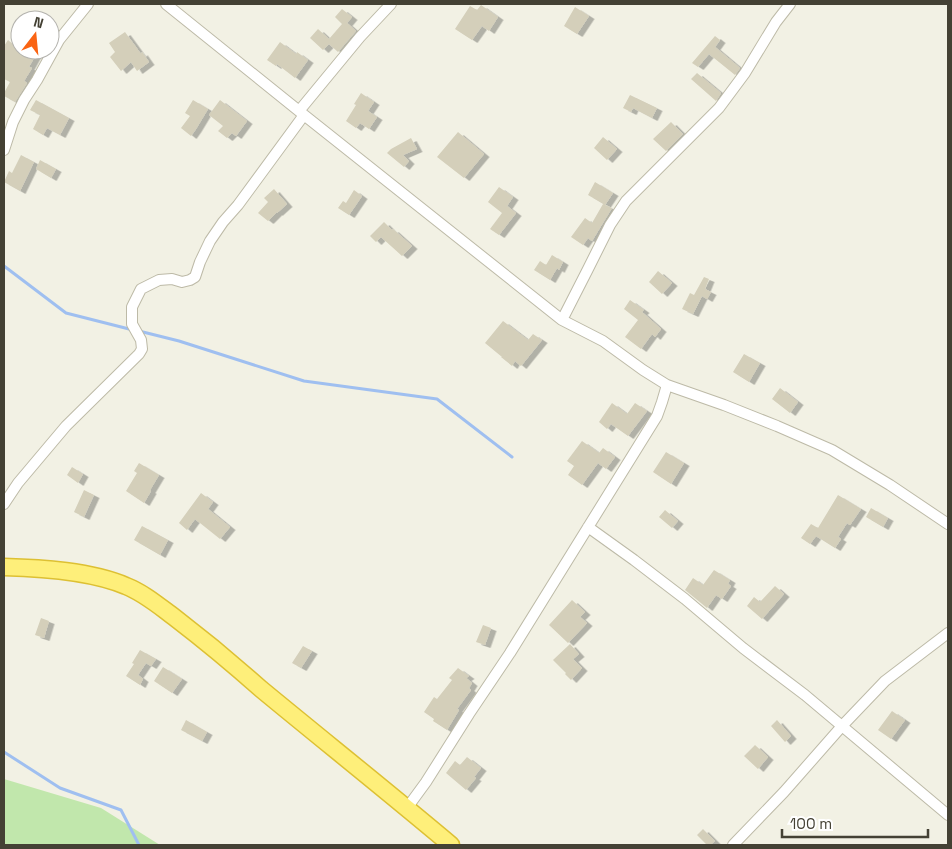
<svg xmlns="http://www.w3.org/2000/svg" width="952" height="849" viewBox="0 0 952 849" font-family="'Space Grotesk',sans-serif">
  <defs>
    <filter id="shadow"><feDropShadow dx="5.5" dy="3" stdDeviation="0" flood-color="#0004"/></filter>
  </defs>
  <rect width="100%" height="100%" fill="#f2f1e4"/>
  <path fill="#c1e7ac" d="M4,779L101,808L160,845H4Z"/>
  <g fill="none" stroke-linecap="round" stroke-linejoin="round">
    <path stroke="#9fbff0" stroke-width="3" d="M4,266L66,313L133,330
      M139,331L179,341L304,381L437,399L512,457
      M4,752L60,788L121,810L139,845"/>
  </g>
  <path fill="#d4cfba" filter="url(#shadow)" d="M481,5L498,17L489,31L482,26L472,40L455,29L470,6L477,10Z
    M575,7L589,16L577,34L564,26Z
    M342,9L352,17L347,23L356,31L338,52L329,44L323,50L310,38L318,29L329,39L342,24L335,17Z
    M125,32L141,54L142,52L149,62L137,71L131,62L121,71L110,57L115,52L109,43Z
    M715,36L720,40L715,47L740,68L735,75L709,54L698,67L692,63Z
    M8,40L20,50H24L35,56L29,67L32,68L24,81L27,83L15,102L4,96V93L10,82L4,79V46Z
    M280,42L296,54L297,52L308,60L295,78L277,64L276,66L267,60Z
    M697,73L721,93L716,101L691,79Z
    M361,93L374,102L368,111L377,117L369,129L360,123L356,128L346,121L356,105L354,104Z
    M630,95L657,108L652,118L633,108L631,112L623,108Z
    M36,100L69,118L60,135L47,128L43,135L33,129L40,115L30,110Z
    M193,100L208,109L196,129L191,136L181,128L190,116L185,113Z
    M220,100L247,121L236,136L232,133L227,138L218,131L223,126L209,115Z
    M671,122L683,134L666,151L653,139Z
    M458,132L484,154L464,178L437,157Z
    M603,137L617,149L607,160L594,148Z
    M411,138L417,149L403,155L409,161L404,167L387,153L391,149Z
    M21,155L34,162L20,191L4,182L9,171L12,173Z
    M40,160L56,169L51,178L36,169Z
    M595,182L613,193L605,205L588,195Z
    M499,187L513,197L507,206L516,213L499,235L490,229L502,213L488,202Z
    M274,189L287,204L277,213V212L268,221L258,213L268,202L264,198Z
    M354,190L362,196L349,215L338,208L343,201L346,203Z
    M603,204L612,208L592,241L588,238L583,245L571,237L585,218L592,223Z
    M384,222L392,230L393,229L412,246L402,256L381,237L376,242L370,236Z
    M552,255L563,262L559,270L557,268L550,280L534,270L540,261L546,265Z
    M658,271L672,283L662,294L649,282Z
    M704,277L709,279L705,289L711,292L707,299L702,296L693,314L682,309L690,293L694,295Z
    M630,300L644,310L642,312L661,329L655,337L652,334L641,349L625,337L638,320L624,309Z
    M503,321L528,340L533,334L542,340L521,366L515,361L512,366L501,357H502L485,343Z
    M744,354L760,363L749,382L733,372Z
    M780,388L798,402L790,413L772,399Z
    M612,403L627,414L635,403L647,411L628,436L611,424L607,429L599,422Z
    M582,441L599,453L603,448L615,457L606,469L598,463L582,485L568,475L574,466L567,461Z
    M666,452L684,463L671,484L653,472Z
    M139,463L159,475L150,490L151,491L144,503L126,491L137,473L134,471Z
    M72,467L83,474L78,483L67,475Z
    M84,490L94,495L84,517L74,512Z
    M201,493L213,502L208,509L230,527L220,539L195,519L187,530L179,523Z
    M838,495L861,509L850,525L847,523L838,537L841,539L835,548L816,536L810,544L801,538L811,524L818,528Z
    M871,508L888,518L883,527L866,517Z
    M665,510L678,521L672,528L659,517Z
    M142,526L168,540L160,555L134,540Z
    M714,570L730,580L728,584L731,586L722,599L716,595L707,608L685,590L693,578L703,585Z
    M775,586L784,594L762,619L747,606L754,597L760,602Z
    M572,600L585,612L580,617L587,623L568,643L549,625Z
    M41,618L49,621L44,638L35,635Z
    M483,625L491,628L485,645L476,642Z
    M570,644L579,654L573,659L582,668L571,680L565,674L566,673L553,660Z
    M303,646L312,651L301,668L292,663Z
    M140,650L156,659L151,666L146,663L138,675L143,679L140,685L126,676L134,664L132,663Z
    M163,667L182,679L172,693L154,681Z
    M458,668L469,676L466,678L472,683L469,688L471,690L457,709L459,710L447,730L433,721L434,719L424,712L434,697L437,699L452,680L449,678Z
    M892,711L905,720L891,739L878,730Z
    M186,720L207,732L202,741L181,730Z
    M777,720L791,736L785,742L771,726Z
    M755,745L768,757L758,769L744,756Z
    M467,757L481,768L474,777L476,778L466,790L446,773L455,761L460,765Z
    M703,829L715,841L710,845H707L697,835Z"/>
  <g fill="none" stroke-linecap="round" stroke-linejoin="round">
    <defs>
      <path id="minor" d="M166,4L304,115L562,320L603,341L643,370L667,385L724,405L777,426L832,450L890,485L948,524
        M299,111L360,37L391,4
        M4,150L13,122L24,100L37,80L59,40L88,4
        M562,320L588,269L610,225L626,201L719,108L745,73L776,22L790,4
        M4,504L18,483L66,426L139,354L142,349L141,340L132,324V307L141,289L159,280L172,279L182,282L190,280L195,277L200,262L210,241L223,222L238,205L304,115
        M588,527L634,560L685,599L743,648L805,695L948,815
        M407,808L426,782L469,714L510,653L657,416L662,402L667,385
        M733,845L784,792L842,726L885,681L948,633"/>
      <path id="trunk" d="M4,567C42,568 91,571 126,586C144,593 159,606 174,617C204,640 233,664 261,689C324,741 388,792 451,845"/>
    </defs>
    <use href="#minor" stroke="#bdbaa7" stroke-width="12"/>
    <use href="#trunk" stroke="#ddc033" stroke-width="19"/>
    <use href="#minor" stroke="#fff" stroke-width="10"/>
    <use href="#trunk" stroke="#feef7a" stroke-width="16"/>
  </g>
  <rect width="952" height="849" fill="none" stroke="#444134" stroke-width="10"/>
  <g transform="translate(35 35) rotate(16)"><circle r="24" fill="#ffffff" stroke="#b4b3ae"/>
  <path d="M0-4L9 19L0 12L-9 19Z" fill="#fa6413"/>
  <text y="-8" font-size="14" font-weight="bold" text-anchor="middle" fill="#444134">N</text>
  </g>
  <path d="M782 829v8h146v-8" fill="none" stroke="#444134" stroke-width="2.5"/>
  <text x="790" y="829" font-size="15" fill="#444134" stroke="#ffffff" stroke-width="4" paint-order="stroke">100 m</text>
</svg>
